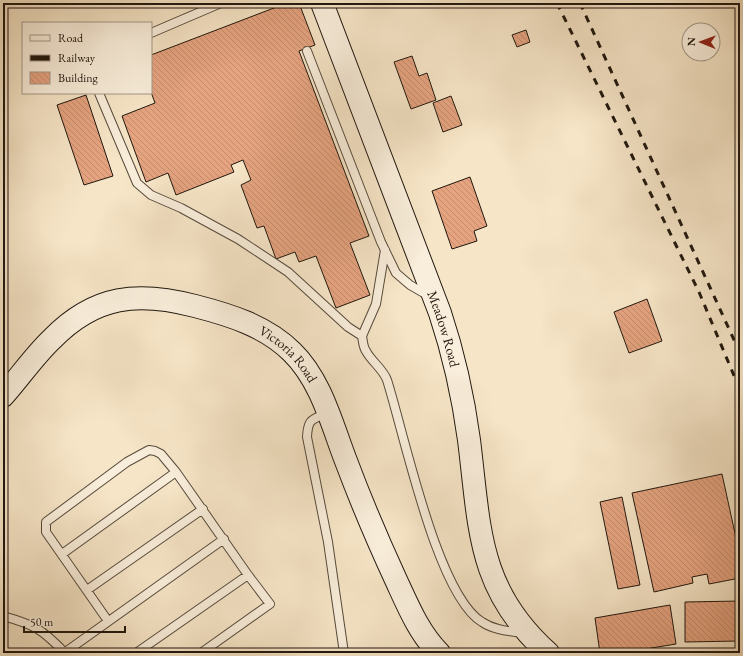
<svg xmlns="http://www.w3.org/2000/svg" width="743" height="656" viewBox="0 0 743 656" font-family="'EB Garamond',serif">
  <defs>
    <pattern id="building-back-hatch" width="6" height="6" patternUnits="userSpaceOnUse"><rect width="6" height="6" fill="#e5a380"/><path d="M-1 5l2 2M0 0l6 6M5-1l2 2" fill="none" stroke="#c48c6d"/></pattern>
  </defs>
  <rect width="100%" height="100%" fill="#f6e5c7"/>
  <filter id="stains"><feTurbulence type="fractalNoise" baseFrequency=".005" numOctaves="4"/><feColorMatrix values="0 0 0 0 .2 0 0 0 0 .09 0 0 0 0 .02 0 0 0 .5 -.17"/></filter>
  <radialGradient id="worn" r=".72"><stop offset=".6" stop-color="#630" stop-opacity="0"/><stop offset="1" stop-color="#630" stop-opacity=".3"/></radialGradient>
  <path fill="url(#building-back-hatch)" stroke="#20170e" d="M287,3H299L315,45L299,51L369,236L350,243L370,295L336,308L316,256L299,262L295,252L276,259L264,226L257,228L241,185L251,180L243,160L231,165L234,172L176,195L168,173L146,182L122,116L155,103L151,92V55Z
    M526,30L530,42L517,47L512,35Z
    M412,56L419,76L427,73L436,100L411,109L394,62Z
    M86,95L113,176L84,185L57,105Z
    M451,96L462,125L443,132L433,103Z
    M470,177L487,226L474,231L477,241L452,249L432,191Z
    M647,299L662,341L629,353L614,312Z
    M722,474L740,556V578L709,584L707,574L692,577L693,583L654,592L632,493Z
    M622,497L640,585L618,589L600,502Z
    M740,601V641L685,642V602Z
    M670,605L676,644L621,653H600L595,618Z"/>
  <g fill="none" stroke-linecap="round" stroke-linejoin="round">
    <defs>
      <path id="lane" d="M151,33L221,3
        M307,51L381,242L396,273L410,285L429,296
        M99,93L137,183L151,195L181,208L238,239L288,272L348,327L362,336C363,341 363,347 366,351C371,361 383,369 387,380C404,433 437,595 482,622C494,630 508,631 522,633
        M362,336L376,304L385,250
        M327,413C311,420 308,419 307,437L328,542L344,653
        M62,554L176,472
        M87,590L203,509
        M3,616C35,625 42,629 65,653
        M108,621L46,532V522L127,462L149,450L155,451L161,454L176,472L248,575L270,604L201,653
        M64,653L224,539
        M136,653L248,575"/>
      <g id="secondary">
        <path id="s1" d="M322,3L440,313C454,355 463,396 469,440C480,528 477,589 548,653"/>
        <path id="s2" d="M3,396C20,377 34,356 52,339C95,295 138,291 195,306C230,315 266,326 292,352C321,380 332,425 346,461C361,501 378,541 396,580C408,606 419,633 439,653"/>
      </g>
    </defs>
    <use href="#lane" stroke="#564a3c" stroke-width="10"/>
    <use href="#secondary" stroke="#20170e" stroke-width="24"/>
    <use href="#lane" stroke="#f9eedb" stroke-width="8"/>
    <use href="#secondary" stroke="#f9eedb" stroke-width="22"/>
    <path stroke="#20170e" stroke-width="3" stroke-dasharray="7 7" stroke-linecap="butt" d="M557,3L699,292L740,390
      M580,3L740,353"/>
  </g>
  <g text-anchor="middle" stroke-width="3" stroke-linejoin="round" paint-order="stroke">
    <g font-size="14" fill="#20170e" stroke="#f9eedb">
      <text dy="5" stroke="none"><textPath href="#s1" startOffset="348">Meadow Road</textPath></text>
      <text dy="5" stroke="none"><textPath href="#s2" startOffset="338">Victoria Road</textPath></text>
    </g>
  </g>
  <rect width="743" height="656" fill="none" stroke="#f6e5c7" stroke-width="16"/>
  <rect x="4" y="4" width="735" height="648" fill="none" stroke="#20170e" stroke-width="2"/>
  <rect x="8" y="8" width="727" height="640" fill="none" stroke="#20170e"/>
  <rect x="22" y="22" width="130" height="72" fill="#f9eedb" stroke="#a29889"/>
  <rect x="30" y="35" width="20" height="6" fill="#f9eedb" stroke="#a29889"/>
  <text x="58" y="42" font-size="12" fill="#20170e">Road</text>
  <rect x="30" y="55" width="20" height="6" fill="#20170e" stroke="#a29889"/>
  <text x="58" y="62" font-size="12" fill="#20170e">Railway</text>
  <rect x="30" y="72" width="20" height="12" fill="url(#building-back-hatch)" stroke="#a29889"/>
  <text x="58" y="82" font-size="12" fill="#20170e">Building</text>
  <g transform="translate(701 42) rotate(271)"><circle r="19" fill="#f9eedb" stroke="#a29889"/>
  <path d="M0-3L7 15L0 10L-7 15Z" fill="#8f2418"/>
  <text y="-6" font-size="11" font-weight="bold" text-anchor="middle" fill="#20170e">N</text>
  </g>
  <path d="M24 626v6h101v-6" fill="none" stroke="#20170e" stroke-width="2"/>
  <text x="30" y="626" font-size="12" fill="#20170e" stroke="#f9eedb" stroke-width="3" paint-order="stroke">50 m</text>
  <rect width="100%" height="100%" filter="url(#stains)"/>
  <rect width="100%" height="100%" fill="url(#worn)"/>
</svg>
